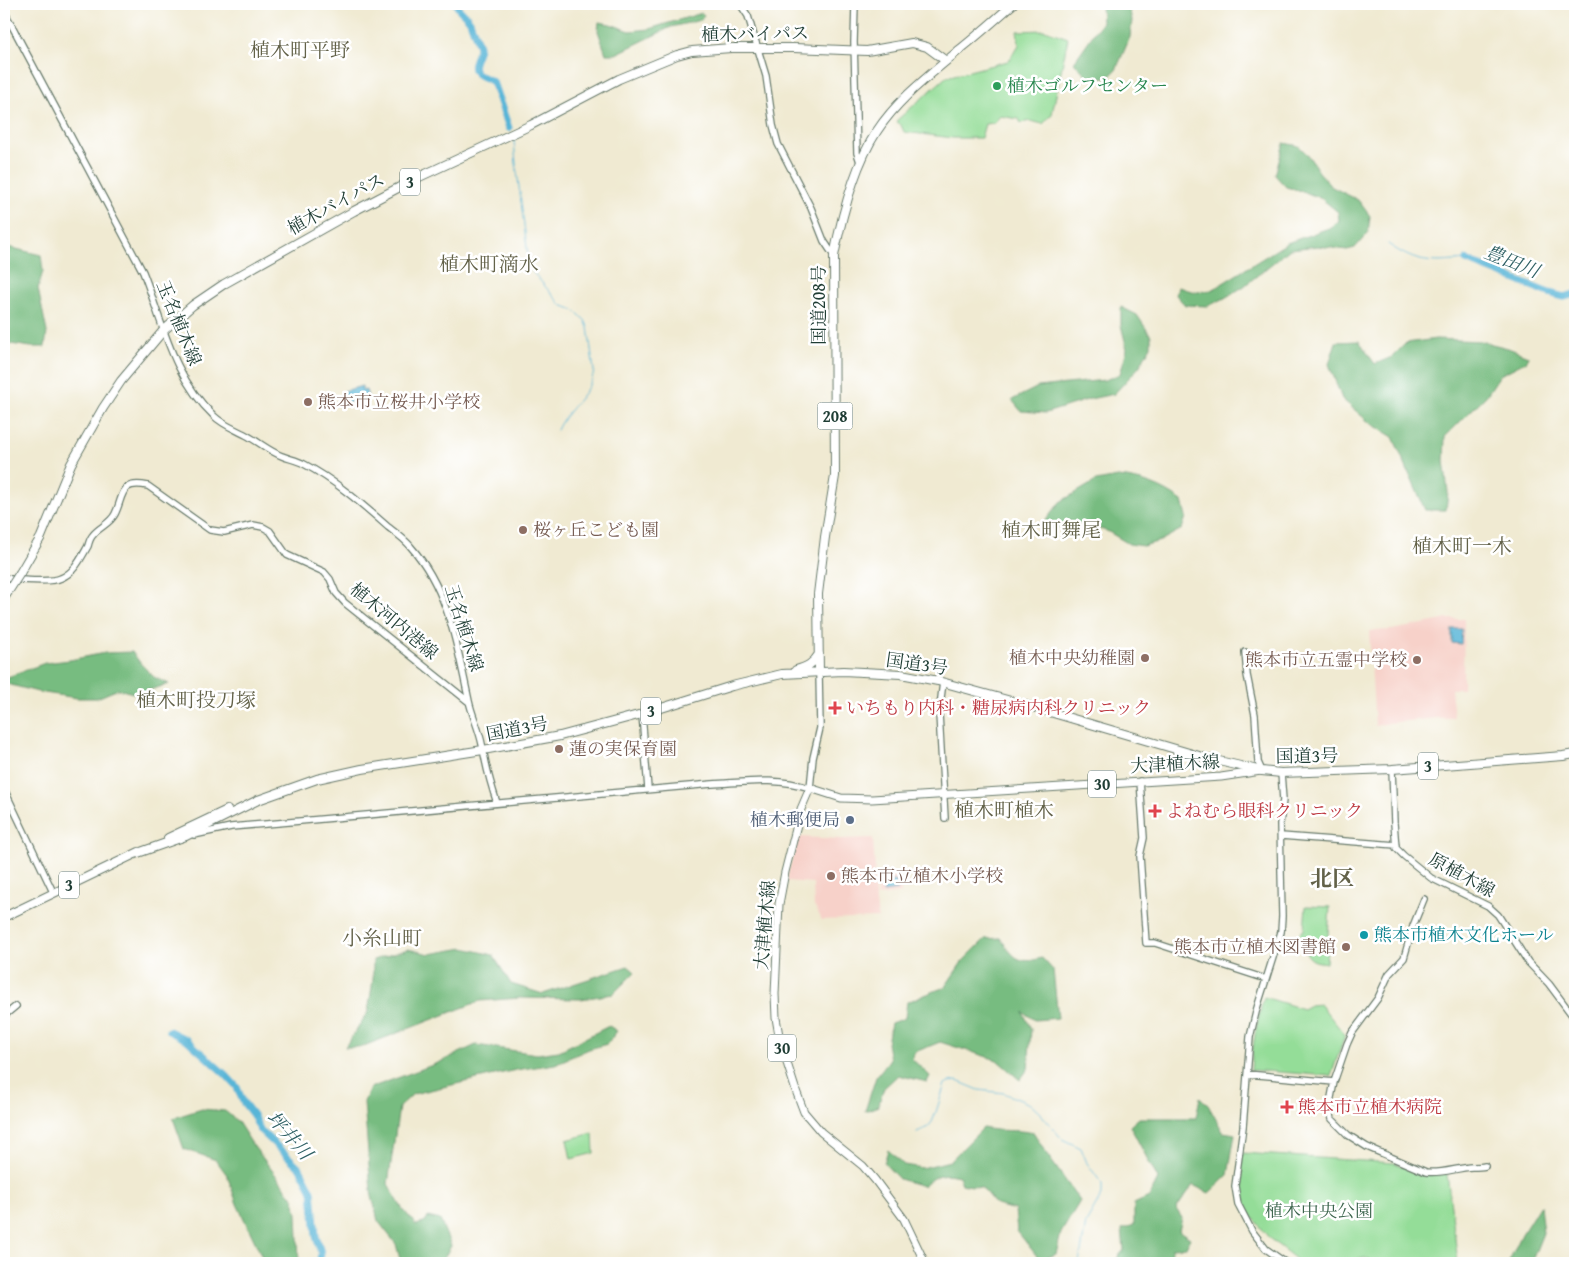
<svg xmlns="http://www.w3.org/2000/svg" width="1579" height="1267" viewBox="0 0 1579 1267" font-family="'Gentium Book Plus','Noto Serif JP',serif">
  <rect width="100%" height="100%" fill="#fff"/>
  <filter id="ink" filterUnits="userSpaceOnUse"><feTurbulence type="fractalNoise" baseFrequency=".02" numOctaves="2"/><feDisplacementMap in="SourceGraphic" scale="10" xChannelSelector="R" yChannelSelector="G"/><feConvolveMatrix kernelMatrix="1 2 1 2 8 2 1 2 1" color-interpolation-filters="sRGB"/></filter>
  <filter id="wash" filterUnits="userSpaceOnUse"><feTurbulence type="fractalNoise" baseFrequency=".0096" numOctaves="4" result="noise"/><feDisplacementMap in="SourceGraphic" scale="20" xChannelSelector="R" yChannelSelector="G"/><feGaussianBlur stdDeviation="1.12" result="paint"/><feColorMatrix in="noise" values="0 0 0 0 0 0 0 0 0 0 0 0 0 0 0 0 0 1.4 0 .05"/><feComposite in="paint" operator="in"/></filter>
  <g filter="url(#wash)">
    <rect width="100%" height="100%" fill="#f0ead2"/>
    <path fill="#f7d1c9" d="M1448,619H1464L1463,689H1451L1454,718H1436L1389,723L1375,726L1369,631L1392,630Z
      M801,837L842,839L873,838L875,871H873L875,894L878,918L822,920L814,906L813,883L786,881L798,839Z
      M899,876L901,893L877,896L876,879Z"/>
    <path fill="#94dd98" stroke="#5a8d66" d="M1045,30L1068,38L1052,114L1043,124L1030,121L1021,123L1019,119L1000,116L994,123L985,124L981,138H953L904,132L901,125L896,121L946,77L1008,61L1019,45L1017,31Z
      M1306,906L1330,907L1326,963C1322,962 1316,962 1313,960C1305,956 1303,943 1296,936L1304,930Z
      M1264,997L1303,1009L1310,1005L1320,1004L1345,1035L1331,1076L1251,1070C1252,1045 1257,1021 1264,997Z
      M593,1133L594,1153L571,1159L567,1140Z
      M1242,1153L1395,1163C1415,1172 1425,1177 1447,1174L1458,1263H1379L1365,1258L1337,1263H1301L1269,1238L1249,1212L1242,1196L1240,1179Z"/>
    <path fill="#77bc80" stroke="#4b7c5a" d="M1101,4H1128L1132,20L1130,37L1116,70L1109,77L1089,78L1074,62L1102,22Z
      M702,13L704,15L701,20L671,27L616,54H606L598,31L599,22L610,24L630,31L649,29Z
      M1284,143L1299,146L1308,155L1319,172L1332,187L1358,200L1370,216L1368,233L1355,248L1347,250L1318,246L1290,249L1243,287L1223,299L1208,306L1185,305L1176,295L1178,287L1195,292L1212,290L1287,243L1329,228L1339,221L1338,212L1322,199L1305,192L1286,187L1275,175Z
      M4,246L41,255L43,271L38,289L47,332L45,347H31L4,343Z
      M1121,307L1137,315L1151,336V346L1139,367L1114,394L1090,399L1046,413L1021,411L1012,400L1038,387L1105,380L1120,374L1127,349L1121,325Z
      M1436,339L1480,341L1508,348L1528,356L1527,361L1500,375L1486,396L1445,437L1444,461L1448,492L1446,510H1425L1393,437L1370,423L1342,399L1329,364L1336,342L1359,341L1375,364L1392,357L1406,343Z
      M1118,477C1142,479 1163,487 1182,501L1186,517L1182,529L1160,541L1143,546L1129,544L1107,531L1069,521L1054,530L1043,524L1060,502L1096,481Z
      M132,652L141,664L154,677L169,684L137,694L118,689L97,698H77L38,692L7,684L5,678L45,663L70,660L105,653Z
      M1000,938C1014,957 1017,965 1042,958L1053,970L1058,1018L1035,1020L1023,1012L1031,1029L1028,1069L1020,1080L997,1060L940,1042L915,1052L912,1059L930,1076L927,1082L898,1075L884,1088L878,1106L865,1111L876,1077L890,1059L887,1043L891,1023L905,1018L907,1002L945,987L962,962L985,939Z
      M464,948L493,955L511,984L543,994L628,966L635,972L613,994L581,999L520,998L480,1001L361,1047H345L368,1012L373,980V960L408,949L430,954Z
      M609,1026L617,1031L607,1044L589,1049L555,1064L516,1070L413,1094L399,1107L388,1184L402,1208L416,1225L424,1223L428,1217L440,1220L451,1246L441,1263H401L396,1244L378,1221L371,1191L364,1102L370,1088L438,1063L476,1045L537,1054L559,1051Z
      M1200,1097L1208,1105L1223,1132L1235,1134L1228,1175L1209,1193L1193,1185L1176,1209L1182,1218L1179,1231L1190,1238L1186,1247L1172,1248L1171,1263H1142L1135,1261L1132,1263H1113L1124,1250L1122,1229L1134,1225V1204L1149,1197L1158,1179L1130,1126L1139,1118H1196Z
      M202,1109L225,1111L238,1122L252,1144L294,1199L297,1214L299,1263H265L237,1204L227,1175L216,1160L184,1149L173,1118Z
      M983,1128C1000,1132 1017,1129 1034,1133L1046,1153L1080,1201L1061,1233L1056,1254L1040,1260L1017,1231L1015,1210L996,1205L982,1188L962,1184L959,1176C942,1172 935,1175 923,1186L899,1179L884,1163L888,1150L904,1165L922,1168L950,1161Z
      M1540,1205L1543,1233L1531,1263H1508L1522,1234Z"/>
    <path fill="#59b5d7" stroke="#3c7986" d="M362,386V391L366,390L368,397L344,403L340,395L344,391Z
      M1452,629H1462L1461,644L1452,643Z
      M896,881L897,890L883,892L882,882Z"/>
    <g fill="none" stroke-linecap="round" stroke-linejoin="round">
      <path stroke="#59b5d7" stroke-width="1" d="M514,140L516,164L529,263L532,271L561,305L574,310L585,320L588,327L594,371C590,395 566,409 557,430
        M1388,244C1418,265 1432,263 1466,260
        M917,1132L928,1127L932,1122L936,1112L945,1084L949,1082L957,1081L979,1090L1004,1093L1030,1104L1041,1114L1062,1139L1081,1148L1087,1163L1102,1184V1192L1099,1200L1086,1223L1079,1263"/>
      <path stroke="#59b5d7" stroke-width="7" d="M456,4C459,12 466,14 470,21L479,46C480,54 466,68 479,75C484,78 488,79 493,82L509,128
        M1466,260L1549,293L1564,297L1575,294
        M169,1031L187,1040L226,1075L237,1087L243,1102L253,1115L260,1130L300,1168L312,1191L316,1236L321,1253L320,1260L318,1263"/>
    </g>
  </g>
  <g filter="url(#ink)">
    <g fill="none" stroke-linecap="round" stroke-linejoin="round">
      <defs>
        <path id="secondary" d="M740,4L748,16L766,76L773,125L778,144L811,208L824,241L834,256
          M855,4L854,42L857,153L860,162
          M4,11L143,272C163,323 172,376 214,416C223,425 235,429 246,435C259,442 269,451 282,456C289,459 297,460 304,464C335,480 362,504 388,527C396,533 405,539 411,547C449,590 457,647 469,701C472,715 479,729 482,744C483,749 484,754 485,759C488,774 492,788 497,803
          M4,578C16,580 52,583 61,578C75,572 81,558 88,546C89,542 90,538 93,535C99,527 110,524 115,514C124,496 119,480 148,486L210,530L224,532L253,525L263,527L270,531L287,555L324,572L330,579L336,593L345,603L469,702
          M1245,652L1247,675L1255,715L1258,762L1262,771
          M943,682L939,714L945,818
          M642,714L648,789
          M1392,769L1394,823L1396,848L1404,856L1431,878L1488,906L1498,915L1528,962L1549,984L1575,1019
          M1281,773L1283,800L1280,824L1282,916L1281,932L1257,1008L1250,1037L1243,1127L1235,1186L1238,1204L1252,1231L1266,1249L1286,1263
          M1140,781L1144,838L1140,856L1146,943H1155L1266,979
          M4,789L53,892
          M194,835L231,827L278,823L712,784C748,782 775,777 810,788L813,758L820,728L819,672
          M1281,836L1396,845
          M1424,899L1413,926L1404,958L1389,974L1378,998L1352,1033L1347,1044L1334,1082L1329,1108L1332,1119L1348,1135L1367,1147L1426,1172C1442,1174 1456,1168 1472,1167C1477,1167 1481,1167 1485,1166
          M4,1016L16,1006
          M1247,1074L1334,1082"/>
        <path id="primary" d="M925,1263L904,1219L875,1180L863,1166L821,1132L804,1112L795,1088L780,1041L776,1018L775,994L779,904L785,872L801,809L810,788L841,798L872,799L1221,777L1261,771"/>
        <path id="highway" d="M20,573L41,537L71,464L103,408L121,381L163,331L193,305L224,284L354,211L417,178L531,125L619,79L677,55L692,51L731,48H794L867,51L912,43L927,47L946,61
          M796,670C807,667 813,664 819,654
          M819,672L818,594L825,537L835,476L834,256C842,215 854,166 877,131C898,99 930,75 958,51C977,36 995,20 1013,4
          M168,838L227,810
          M135,854L186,836L258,800L317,779L362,769L483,750L560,736L642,714L732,686L782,674L843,671L901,674L938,681L1043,710L1206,758L1262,771L1281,773L1392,769L1563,756L1575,754
          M4,917L139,852"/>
      </defs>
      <use href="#secondary" stroke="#687a6b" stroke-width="8"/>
      <use href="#primary" stroke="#687a6b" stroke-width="9"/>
      <use href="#highway" stroke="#687a6b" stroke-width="10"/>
      <use href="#secondary" stroke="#fff" stroke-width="5.5"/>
      <use href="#primary" stroke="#fff" stroke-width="7"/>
      <use href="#highway" stroke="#fff" stroke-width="8"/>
      <defs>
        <path id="highway-bridge" d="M4,598L20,573"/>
      </defs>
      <use href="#highway-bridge" stroke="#687a6b" stroke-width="10" stroke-linecap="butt"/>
      <use href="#highway-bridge" stroke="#fff" stroke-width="8"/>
    </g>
  </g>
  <circle fill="#2e9e5b" stroke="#fff" stroke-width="2" cx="997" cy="86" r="5"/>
  <g fill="#8d6e63" stroke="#fff" stroke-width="2">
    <circle cx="308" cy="402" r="5"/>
    <circle cx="523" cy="530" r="5"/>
    <circle cx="1145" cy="658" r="5"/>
    <circle cx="1417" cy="660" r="5"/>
    <circle cx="559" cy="749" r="5"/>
    <circle cx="831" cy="876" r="5"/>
    <circle cx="1346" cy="947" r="5"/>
  </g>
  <g fill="#e0444e" stroke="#fff" stroke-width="2">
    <path d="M832.5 700.5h5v5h5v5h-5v5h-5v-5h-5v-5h5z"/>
    <path d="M1152.5 803.5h5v5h5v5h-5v5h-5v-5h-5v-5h5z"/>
    <path d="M1284.5 1099.5h5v5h5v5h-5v5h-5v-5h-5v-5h5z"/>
  </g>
  <circle fill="#5c6f8a" stroke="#fff" stroke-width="2" cx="850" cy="820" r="5"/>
  <circle fill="#0f9aa8" stroke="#fff" stroke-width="2" cx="1364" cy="935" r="5"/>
  <g text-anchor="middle" stroke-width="5" stroke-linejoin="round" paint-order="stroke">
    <g fill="#fff" stroke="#627771" stroke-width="1">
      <rect x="400" y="168.5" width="20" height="27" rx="4"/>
      <rect x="817.5" y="402.5" width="35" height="27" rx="4"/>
      <rect x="641" y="697.5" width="20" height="27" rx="4"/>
      <rect x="1418" y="752.5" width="20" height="27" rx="4"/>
      <rect x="1088" y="770.5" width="28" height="27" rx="4"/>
      <rect x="59" y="871.5" width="20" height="27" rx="4"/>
      <rect x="768" y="1034.5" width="28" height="27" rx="4"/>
    </g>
    <g font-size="16" font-weight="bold" fill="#1f3d34">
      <text x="410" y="188">3</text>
      <text x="835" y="422">208</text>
      <text x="651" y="717">3</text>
      <text x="1428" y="772">3</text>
      <text x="1102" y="790">30</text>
      <text x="69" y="891">3</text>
      <text x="782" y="1054">30</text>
    </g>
    <g font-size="18" fill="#1f3d34" stroke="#fff">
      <text transform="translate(755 34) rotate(-1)" y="6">植木バイパス</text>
      <text transform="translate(336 204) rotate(-29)" y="6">植木バイパス</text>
      <text transform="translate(819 305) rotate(-90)" y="6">国道208号</text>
      <text transform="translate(179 323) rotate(68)" y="6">玉名植木線</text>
      <text transform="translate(394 621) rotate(40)" y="6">植木河内港線</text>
      <text transform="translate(464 628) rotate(73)" y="6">玉名植木線</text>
      <text transform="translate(917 664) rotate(8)" y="6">国道3号</text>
      <text transform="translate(517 729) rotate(-11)" y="6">国道3号</text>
      <text transform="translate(1307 756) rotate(-1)" y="6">国道3号</text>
      <text transform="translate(1175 764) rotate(-3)" y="6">大津植木線</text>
      <text transform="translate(1462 875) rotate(29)" y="6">原植木線</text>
      <text transform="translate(765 925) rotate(-85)" y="6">大津植木線</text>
    </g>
    <g font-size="18" fill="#27864d" stroke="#fff" text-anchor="start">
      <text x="1007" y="92">植木ゴルフセンター</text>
    </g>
    <g font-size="18" fill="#785e54" stroke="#fff" text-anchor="start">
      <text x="318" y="408">熊本市立桜井小学校</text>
      <text x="533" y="536">桜ヶ丘こども園</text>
      <text x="1135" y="664" text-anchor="end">植木中央幼稚園</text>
      <text x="1407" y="666" text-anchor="end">熊本市立五霊中学校</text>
      <text x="569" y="755">蓮の実保育園</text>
      <text x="841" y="882">熊本市立植木小学校</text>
      <text x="1336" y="953" text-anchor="end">熊本市立植木図書館</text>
    </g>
    <g font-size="18" fill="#be3a42" stroke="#fff" text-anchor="start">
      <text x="846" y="714">いちもり内科・糖尿病内科クリニック</text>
      <text x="1166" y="817">よねむら眼科クリニック</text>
      <text x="1298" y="1113">熊本市立植木病院</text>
    </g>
    <g font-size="18" fill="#4e5e75" stroke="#fff" text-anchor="end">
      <text x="840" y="826">植木郵便局</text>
    </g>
    <g font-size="18" fill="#0d838f" stroke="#fff" text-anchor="start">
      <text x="1374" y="941">熊本市植木文化ホール</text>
    </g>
    <g font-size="18" fill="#3c654d" stroke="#fff">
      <text x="1319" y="1217">植木中央公園</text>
    </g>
    <g font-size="19" font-style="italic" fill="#306165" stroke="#fff">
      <text transform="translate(1512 261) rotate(22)" y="7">豊田川</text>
      <text transform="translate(290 1135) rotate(49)" y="7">坪井川</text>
    </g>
    <g font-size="20" fill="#636249" stroke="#fff">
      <text x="300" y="57">植木町平野</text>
      <text x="489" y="271">植木町滴水</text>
      <text x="1051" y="537">植木町舞尾</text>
      <text x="1462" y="553">植木町一木</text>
      <text x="196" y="707">植木町投刀塚</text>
      <text x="1004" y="817">植木町植木</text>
      <text x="382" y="945">小糸山町</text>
    </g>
    <g font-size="22" font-weight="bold" fill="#636249" stroke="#fff">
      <text x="1332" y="886">北区</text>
    </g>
  </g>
  <rect width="1579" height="1267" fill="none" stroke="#fff" stroke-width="20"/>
</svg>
